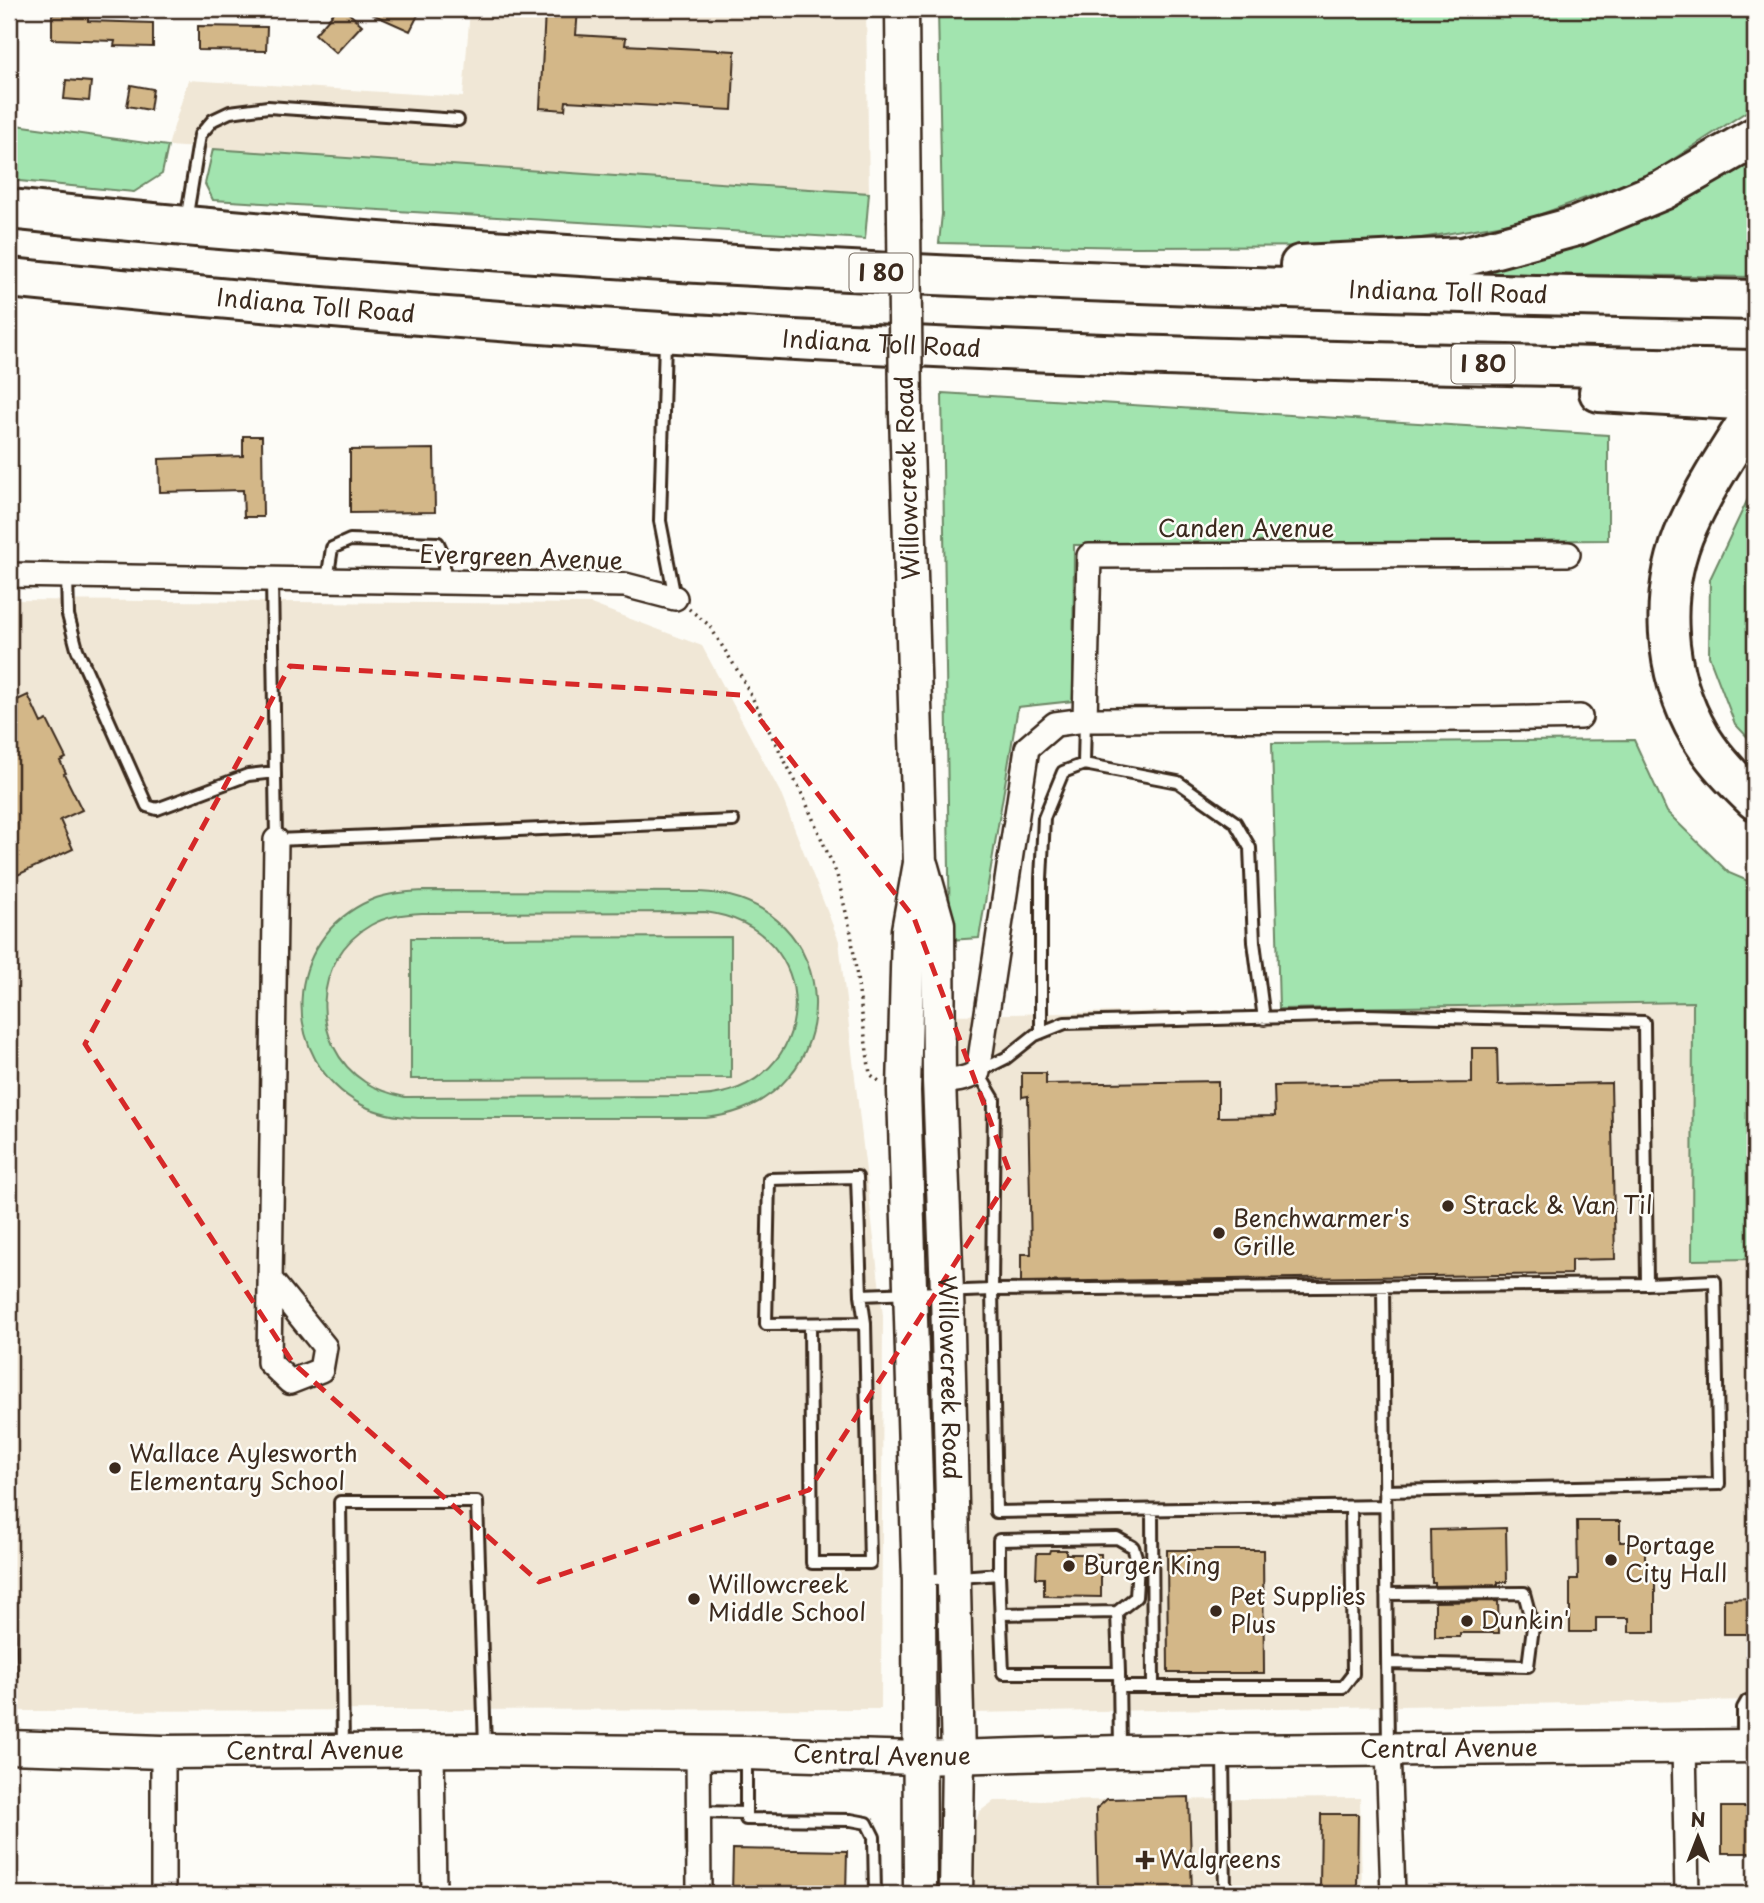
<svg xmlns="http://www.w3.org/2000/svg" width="1764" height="1903" viewBox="0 0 1764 1903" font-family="'Playpen Sans',sans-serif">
  <rect width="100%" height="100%" fill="#fdfcf7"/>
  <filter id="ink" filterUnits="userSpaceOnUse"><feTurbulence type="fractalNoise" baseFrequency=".0143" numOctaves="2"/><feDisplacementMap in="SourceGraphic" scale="14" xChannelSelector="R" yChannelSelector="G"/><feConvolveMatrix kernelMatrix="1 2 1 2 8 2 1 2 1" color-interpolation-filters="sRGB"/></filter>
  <g filter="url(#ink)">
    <path fill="#f0e7d6" d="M470,9H866L869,193L168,146L188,80L463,97Z
      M9,600L591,604L702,646L780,792L839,941L883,1316L881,1709L9,1711Z
      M1693,1002L1692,1260L1755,1259V1700L971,1713L949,1015Z
      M1360,1798L1362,1894H972L971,1836L979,1812L994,1801Z"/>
    <path fill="#a2e4af" stroke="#6e8766" stroke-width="2" fill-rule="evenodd" d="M938,9H1755V106L1649,175L1522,221L1374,246L1135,247L939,243L942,214Z
      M9,124L168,146L162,174L134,192L9,180Z
      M213,149L869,193L865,239L213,200L205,184Z
      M1755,149V277L1452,273Z
      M942,393L1608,435V540L1074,545L1073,701L1018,707L979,938L950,940Z
      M1755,484V745L1735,724L1709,656L1710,579Z
      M1634,740L1667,812L1729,873L1755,884V1259L1692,1260L1693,1002L1279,1009L1272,743Z
      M424,891L699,892C849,897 856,1101 706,1118H418C399,1117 379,1114 362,1105C277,1059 283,938 371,900C388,893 406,892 424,891ZM705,912C829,928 822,1090 700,1096L405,1097C391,1094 377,1090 365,1082C308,1045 312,958 371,925C387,916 404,914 422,913Z
      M731,937V1078L411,1079V938Z"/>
    <path fill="#d3b788" stroke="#3b2a1e" stroke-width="2" d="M337,9H344L362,25L336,53L315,34Z
      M361,9H421L410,31Z
      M555,9H578L576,35L626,38L625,45L735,51L732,110L566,101L565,110L540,108L545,11H555Z
      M52,14L88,15V21L153,23V47L114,46L115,41L52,39Z
      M198,26L267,27L266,51L198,50Z
      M66,80L91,82L89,101L64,99Z
      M131,85L153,89L150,110L127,106Z
      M243,436H262L263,517H244L243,490L160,492L159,459L243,456Z
      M434,449L435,512L350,513V450Z
      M28,695L41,723L47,720L66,758L60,761L66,773L64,774L82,810L60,820L73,849L9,879V704Z
      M1472,1048H1497L1498,1085L1611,1083L1615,1259L1571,1260V1274L1021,1282V1254H1031L1028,1096L1022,1097V1073H1046V1084L1218,1081V1117L1275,1116L1274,1086L1472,1083Z
      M1577,1521H1620V1542H1645V1579L1655,1578V1632H1629V1618H1596V1632H1570V1579H1578Z
      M1506,1528L1507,1582H1498V1585L1435,1586V1583H1432L1431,1530Z
      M1050,1550H1066V1554H1101V1597L1044,1596V1578H1036L1037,1553H1049Z
      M1167,1550H1263L1264,1673H1168Z
      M1750,1598V1608H1755V1634H1724V1599Z
      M1498,1601L1499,1633H1460V1637H1435V1602Z
      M1189,1797L1192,1894H1098L1096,1809L1107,1799Z
      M1722,1807H1755V1853H1722Z
      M1321,1814H1358L1357,1889L1320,1888Z
      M733,1849L847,1851L846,1894H732Z"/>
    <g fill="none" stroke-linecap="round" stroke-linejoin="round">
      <defs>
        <path id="lane" d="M186,221L200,135L213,120L230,112L268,107L458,120
          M665,340L660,521L675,598
          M67,576L68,615L77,649L147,806L157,809L248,775L275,772
          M272,579L276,840L733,821
          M327,580L332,548L350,540L438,543L444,556V582
          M1084,764L1178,782L1235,822L1250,848L1254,942L1264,1019
          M1041,1033V879L1044,818L1063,772L1084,764L1085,720
          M1383,1286L1388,1746
          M861,1295L992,1290L1647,1284
          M810,1325L812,1563H870L865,1323L861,1295L857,1177L769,1179L766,1324L865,1323
          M1385,1491L1719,1484L1715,1281L1647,1284L1644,1022L1365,1015L1065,1023L1035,1035L1006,1058L978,1072L994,1099L992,1290L996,1512L1385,1506
          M1152,1511L1153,1687
          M999,1574V1540L1117,1538L1133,1547L1138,1563L1136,1597L1117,1612L1001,1614
          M922,1580L999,1574L1003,1673H1119L1120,1748
          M1386,1594L1524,1593L1533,1627L1528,1666L1387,1663
          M9,1603L12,1744
          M1117,1612L1119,1673
          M1119,1687H1343L1353,1674L1351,1507
          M1743,1745V1708L1747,1701L1755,1699
          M343,1748L340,1502H477L485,1747
          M1223,1754L1225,1894
          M746,1756V1819L851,1820L867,1823L874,1837L875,1894
          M698,1812L746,1813"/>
        <path id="street" d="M9,575L625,585L675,598
          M1085,720L1089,556L1568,554
          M939,1081C955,1081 965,1080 978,1072L1027,748L1055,724L1085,720C1250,718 1415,722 1580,717
          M270,1279L325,1347L321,1370L290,1382L269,1362L276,840
          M1684,1746L1687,1894
          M1388,1749L1393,1894
          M432,1750L434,1894
          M163,1752V1894
          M698,1752L699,1894"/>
        <g id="secondary">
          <path d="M902,9L904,220"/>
          <path d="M906,414L920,863L908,930L904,1091L919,1580L920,1894"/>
          <path id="s1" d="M922,867L938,924L939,1081L947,1292L958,1757L956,1894"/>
          <path id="s2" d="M9,1747L163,1752L485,1750L746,1753L919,1758L1120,1752L1755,1746"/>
        </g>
        <g id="highway">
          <path id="s3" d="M9,209C589,269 1172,288 1755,300"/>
          <path d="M1300,265L1463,257L1577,226L1663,190L1755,137"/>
          <path id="s4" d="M9,278C323,310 640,334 956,348C1222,360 1489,365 1755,370"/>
          <path d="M1599,392L1755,401"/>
          <path d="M1755,410C1732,447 1706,485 1688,525C1658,591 1663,673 1700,736C1714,760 1735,781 1755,800"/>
        </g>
      </defs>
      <use href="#lane" stroke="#3b2a1e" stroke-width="16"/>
      <use href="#street" stroke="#3b2a1e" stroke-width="28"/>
      <use href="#secondary" stroke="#3b2a1e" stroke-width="37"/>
      <use href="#highway" stroke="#3b2a1e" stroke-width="44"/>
      <path stroke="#3b2a1e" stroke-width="3.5" stroke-dasharray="2 5" stroke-linecap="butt" d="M689,609L709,625L741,676L804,798L837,875L851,933L870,1074L880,1082"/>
      <use href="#lane" stroke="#fdfcf7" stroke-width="10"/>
      <use href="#street" stroke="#fdfcf7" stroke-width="23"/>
      <use href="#secondary" stroke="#fdfcf7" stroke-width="32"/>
      <use href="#highway" stroke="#fdfcf7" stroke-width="38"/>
      <defs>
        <path id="secondary-bridge" d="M904,220L906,414"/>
      </defs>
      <use href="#secondary-bridge" stroke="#3b2a1e" stroke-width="37" stroke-linecap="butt"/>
      <use href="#secondary-bridge" stroke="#fdfcf7" stroke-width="32"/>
    </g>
  </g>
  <path fill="none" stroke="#d62828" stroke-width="5" stroke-dasharray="14 9" stroke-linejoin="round" d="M290,666L741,695L914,918L1011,1176L809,1490L539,1582L293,1363L85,1044Z"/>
  <g fill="#3b2a1e" stroke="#fdfcf7" stroke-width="2.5">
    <circle cx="1448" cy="1206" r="7"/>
    <circle cx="1219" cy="1233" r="7"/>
    <circle cx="115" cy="1468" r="7"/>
    <circle cx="1611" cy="1560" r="7"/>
    <circle cx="1069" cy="1566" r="7"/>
    <circle cx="694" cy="1599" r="7"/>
    <circle cx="1216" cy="1611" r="7"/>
    <circle cx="1467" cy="1621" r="7"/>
    <path d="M1141.5 1849.5h7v7h7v7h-7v7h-7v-7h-7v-7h7z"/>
  </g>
  <g text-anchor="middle" stroke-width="5" stroke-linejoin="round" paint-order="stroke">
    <g fill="#fdfcf7" stroke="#75695f" stroke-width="2">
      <rect x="849.5" y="253.5" width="63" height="39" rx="5"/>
      <rect x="1451.5" y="344.5" width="63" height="39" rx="5"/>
    </g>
    <g font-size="23" font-weight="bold" fill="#3b2a1e">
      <text x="881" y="281">I 80</text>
      <text x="1483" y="372">I 80</text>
    </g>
    <g font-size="24" fill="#3b2a1e" stroke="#fdfcf7">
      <text dy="8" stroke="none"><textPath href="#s3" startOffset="1442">Indiana Toll Road</textPath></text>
      <text dy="8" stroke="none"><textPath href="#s4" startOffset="308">Indiana Toll Road</textPath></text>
      <text dy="8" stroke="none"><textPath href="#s4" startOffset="875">Indiana Toll Road</textPath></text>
      <text transform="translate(908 478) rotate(-92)" y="8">Willowcreek Road</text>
      <text x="1246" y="537">Canden Avenue</text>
      <text transform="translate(521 558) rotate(2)" y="8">Evergreen Avenue</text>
      <text dy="8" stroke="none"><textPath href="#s1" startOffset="513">Willowcreek Road</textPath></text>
      <text dy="8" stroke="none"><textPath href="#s2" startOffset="1440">Central Avenue</textPath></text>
      <text dy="8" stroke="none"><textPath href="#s2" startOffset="306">Central Avenue</textPath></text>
      <text dy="8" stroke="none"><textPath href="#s2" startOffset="873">Central Avenue</textPath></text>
    </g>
    <g font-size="24" fill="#3b2a1e" stroke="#fdfcf7" text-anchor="start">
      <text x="1462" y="1214">Strack &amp; Van Til</text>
      <text x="1233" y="1227">Benchwarmer's<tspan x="1233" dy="28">Grille</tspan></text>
      <text x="129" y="1462">Wallace Aylesworth<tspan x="129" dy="28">Elementary School</tspan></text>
      <text x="1625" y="1554">Portage<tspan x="1625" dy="28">City Hall</tspan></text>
      <text x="1083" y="1574">Burger King</text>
      <text x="708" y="1593">Willowcreek<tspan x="708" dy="28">Middle School</tspan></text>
      <text x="1230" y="1605">Pet Supplies<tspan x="1230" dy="28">Plus</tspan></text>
      <text x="1481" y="1629">Dunkin'</text>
      <text x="1159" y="1868">Walgreens</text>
    </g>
  </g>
  <rect width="1764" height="1903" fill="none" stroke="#fdfcf7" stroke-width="35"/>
  <rect x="18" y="18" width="1729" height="1868" fill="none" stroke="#3b2a1e" stroke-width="2.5" filter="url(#ink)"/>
  <g transform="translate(1698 1837)" stroke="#fdfcf7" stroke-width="5" paint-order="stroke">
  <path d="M0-5L12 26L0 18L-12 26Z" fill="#3b2a1e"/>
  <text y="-10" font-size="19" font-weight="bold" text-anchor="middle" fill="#3b2a1e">N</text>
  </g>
</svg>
